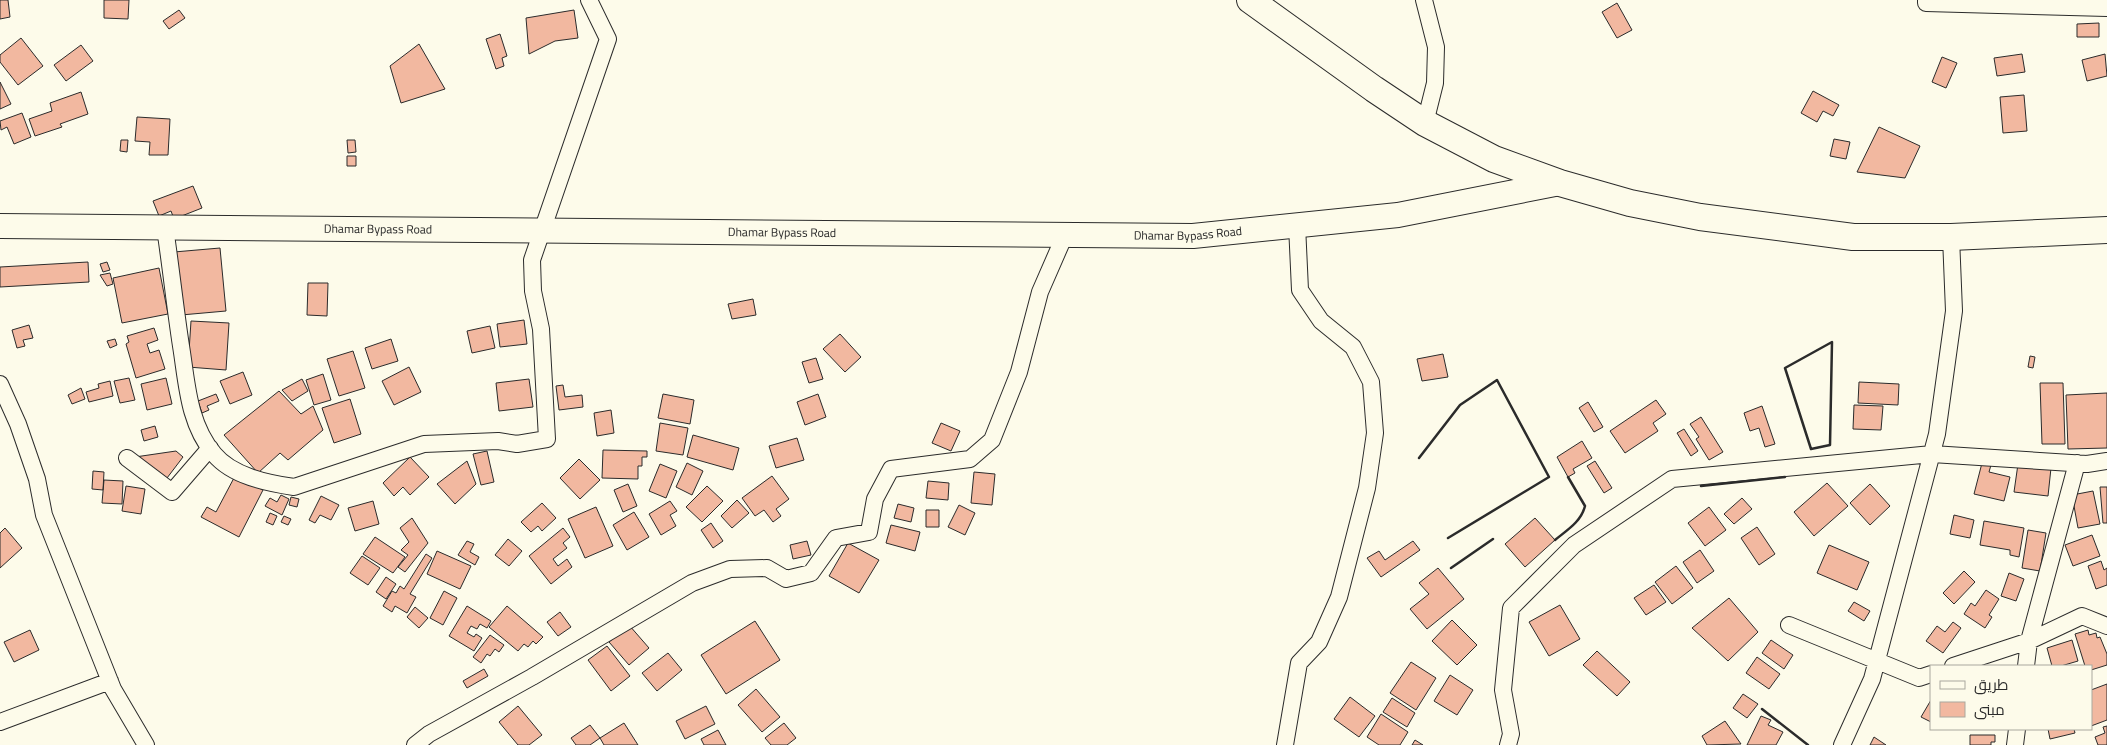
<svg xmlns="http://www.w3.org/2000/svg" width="2107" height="745" viewBox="0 0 2107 745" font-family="Georgia,Cairo,serif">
  <rect width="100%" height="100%" fill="#fdfbea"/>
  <path fill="#f2b8a0" stroke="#2b2b2b" d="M0,0H8L10,17L0,19Z
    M104,0H129L128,19L104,18Z
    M1617,3L1632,30L1617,38L1602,12Z
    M179,10L185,18L169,29L163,21Z
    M574,10L578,38L555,41L529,54L526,18Z
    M2099,23V37H2077V24Z
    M500,34L507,56L502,58L504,66L496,69L486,39Z
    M21,38L43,66L18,85L0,62V55Z
    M419,44L445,89L401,103L390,66Z
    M81,45L93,61L66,81L54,65Z
    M2022,54L2025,72L1997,76L1994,58Z
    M2105,54L2107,76L2087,81L2082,60Z
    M1942,57L1957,63L1946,88L1932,82Z
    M0,82L11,104L0,109Z
    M1813,91L1839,105L1833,116L1823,111L1817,122L1801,113Z
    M81,92L88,114L60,124L62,127L35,136L29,119L52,111L50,103Z
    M2024,95L2027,131L2003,133L2000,97Z
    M22,113L31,137L14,144L7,127L1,130L0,121Z
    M137,117L170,119L168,155H149L150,142L135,141Z
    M1879,127L1920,146L1905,178L1857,172Z
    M1834,139L1850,142L1846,159L1830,156Z
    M121,140H128L127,152L120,151Z
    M347,140H355L356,152L348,153Z
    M347,156H356V166H347Z
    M193,186L202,208L174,219L171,211L159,216L153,201Z
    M220,248L226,311L181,315L174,252Z
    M88,262L89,282L0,287V267Z
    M107,262L110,270L103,272L100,264Z
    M159,268L168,314L122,323L113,278Z
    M110,273L113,284L107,286L100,275Z
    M308,283H328L327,316L307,315Z
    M753,299L756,315L732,319L728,304Z
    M524,320L527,344L500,347L497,324Z
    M191,321L229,323L226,370L188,367Z
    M29,325L33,338L23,340L25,346L17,348L12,330Z
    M490,326L495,348L472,353L467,331Z
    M154,328L158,340L147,344L150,353L159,350L165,369L136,378L126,344L129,342L127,336Z
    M840,334L861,357L845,372L823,349Z
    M115,339L117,345L110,348L107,341Z
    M391,339L398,361L372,369L365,348Z
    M353,351L365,388L339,396L327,359Z
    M1443,354L1448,377L1422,381L1417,359Z
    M2030,356L2035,357L2033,368L2028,367Z
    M816,358L823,379L809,383L802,362Z
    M409,367L421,392L394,405L382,381Z
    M243,372L252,395L230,404L220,381Z
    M323,374L331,400L314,405L306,380Z
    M129,378L135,400L120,403L114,381Z
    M166,378L172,404L147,410L141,384Z
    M302,379L308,391L292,401L282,390Z
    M529,379L533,407L499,411L496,383Z
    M110,381L113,396L89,402L86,392L99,388L98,384Z
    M1859,382L1899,384L1898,405L1858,403Z
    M2040,383H2063L2065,444H2042Z
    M563,385L565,397L582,395L583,407L559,410L556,386Z
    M81,388L85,399L72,404L68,395Z
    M279,391L301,414L313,406L323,430L288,460L280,453L258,473L224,435Z
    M2107,393V448L2068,449L2066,395Z
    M216,394L219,401L207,406L209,410L202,413L198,401Z
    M663,394L694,400L690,424L658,418Z
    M818,394L826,417L805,425L797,402Z
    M350,399L361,434L334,443L322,408Z
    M1656,400L1666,414L1653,423L1658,431L1625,453L1610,431Z
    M1588,402L1603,427L1594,432L1579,408Z
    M1854,405L1883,406L1881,430L1853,429Z
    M1762,406L1775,444L1765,447L1759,428L1750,431L1744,413Z
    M611,410L614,433L597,436L594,413Z
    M1701,417L1723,452L1709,460L1696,439L1699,437L1690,424Z
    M660,423L688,428L683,455L656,451Z
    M941,423L960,431L951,451L932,443Z
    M155,426L158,437L144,441L141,430Z
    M1684,429L1698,451L1691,456L1677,433Z
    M693,435L739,448L733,470L687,457Z
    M797,438L804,460L776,468L769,446Z
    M1582,441L1592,458L1573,469L1575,473L1568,477L1557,457Z
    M603,450L647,451V457H642V466H638V479L602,478Z
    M176,451L183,457L167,478L135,457Z
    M487,451L494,482L481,485L473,454Z
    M410,457L429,477L410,495L403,487L394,496L383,483Z
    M579,459L600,480L580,499L560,478Z
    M467,461L476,484L455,504L437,484Z
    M1595,461L1612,488L1604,493L1587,466Z
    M687,463L703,471L692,495L676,487Z
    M1982,463L1991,465L1989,472L2010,477L2004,501L1974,494Z
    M660,464L677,471L666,498L649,491Z
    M2018,464L2051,468L2048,496L2014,492Z
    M93,471L104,472L103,490L92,489Z
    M974,472L995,474L992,505L971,503Z
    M235,476L263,490L239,537L201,517L207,507L216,512Z
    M772,476L789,499L776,509L781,516L773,522L764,510L755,516L742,498Z
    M104,480L123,481L122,504L102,503Z
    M928,481L949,483L948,500L926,498Z
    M1827,483L1848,506L1814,536L1794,512Z
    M628,484L637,506L623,512L614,490Z
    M1870,484L1890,506L1870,525L1850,503Z
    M126,486L145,489L141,514L122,511Z
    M707,486L723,501L702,522L686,507Z
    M2100,487H2107V523H2103Z
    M2093,491L2100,524L2078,528L2072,495Z
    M281,495L289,499L282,515L265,506L270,498L277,502Z
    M321,496L339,505L331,520L320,515L315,523L309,520Z
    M291,497L299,499L297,507L289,505Z
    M1742,498L1752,509L1734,524L1724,514Z
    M737,500L749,513L732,528L721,516Z
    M373,501L379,524L355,531L348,508Z
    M670,501L677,511L670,515L676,526L661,535L649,514Z
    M542,503L556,518L542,531L538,526L531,532L521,522Z
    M898,504L914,508L911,522L894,518Z
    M959,505L975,513L965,535L948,527Z
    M596,507L613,546L585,558L568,519Z
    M1709,507L1726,530L1705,546L1688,523Z
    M926,510H939V527H926Z
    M634,512L649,537L627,550L613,525Z
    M270,513L277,516L273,525L266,522Z
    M1954,515L1974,520L1970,538L1950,534Z
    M284,516L291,519L288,525L281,522Z
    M412,518L428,543L405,572L398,567L408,555L401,550L409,542L400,528Z
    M1535,518L1555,540L1525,567L1505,544Z
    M1984,521L2024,528L2019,557L2010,555V550L1980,545Z
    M711,523L723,541L713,548L701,530Z
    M891,525L920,532L915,551L886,543Z
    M1757,527L1775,554L1759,565L1741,538Z
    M5,528L22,548L0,568V533Z
    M563,528L570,537L563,543L567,548L553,559L558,566L567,559L572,567L551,584L529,556Z
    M2028,530L2046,533L2040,571L2022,568Z
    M2092,535L2100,556L2073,566L2065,545Z
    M375,537L405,557L393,573L363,554Z
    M508,539L522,551L509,566L495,555Z
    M467,541L474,544L470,552L479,557L475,565L458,555Z
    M807,541L811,555L793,559L790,545Z
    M1413,541L1420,550L1381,577L1367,558L1379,551L1385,560Z
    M848,543L879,560L859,593L829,576Z
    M1829,545L1869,562L1857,590L1817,573Z
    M1700,550L1714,571L1697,583L1683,562Z
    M437,551L471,566L460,589L427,574Z
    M426,554L432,558L410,594L416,597L407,613L395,606L392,612L383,606L392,591L396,593L400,586L404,589Z
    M362,556L380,568L368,585L350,573Z
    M2101,561L2104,570L2107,568V585L2096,589L2088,566Z
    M1676,566L1693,588L1672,604L1655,582Z
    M1438,568L1464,599L1427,629L1410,609L1429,594L1419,583Z
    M1964,571L1975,582L1954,604L1943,593Z
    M2009,573L2024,579L2016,601L2001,596Z
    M386,577L396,584L386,599L376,592Z
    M1654,585L1666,602L1646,615L1634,598Z
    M1986,590L1999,599L1989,615L1992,617L1985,628L1964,614L1971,603L1975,606Z
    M444,591L457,598L443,625L430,618Z
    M1729,598L1758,632L1728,661L1692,628Z
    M1854,602L1870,611L1864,621L1848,611Z
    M1560,605L1580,639L1549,656L1529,622Z
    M467,606L491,621L487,628L480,624L477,629L471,626L467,633L474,637L476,634L482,638L474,651L449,636Z
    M507,606L543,637L536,644L533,641L528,647L524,644L518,651L489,627Z
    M415,607L428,618L419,628L407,617Z
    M560,612L571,627L558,636L547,622Z
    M1452,620L1477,645L1457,665L1432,641Z
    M755,621L780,660L726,694L701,655Z
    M1953,622L1961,628L1943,653L1926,641L1937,626L1945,632Z
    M629,625L649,648L629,665L609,642Z
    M30,630L39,650L14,662L4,642Z
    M2088,630L2089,635L2096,633L2097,638L2100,637L2107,654V665L2091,670V666H2085L2075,634Z
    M490,635L504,645L499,652L495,649L490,656L487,654L481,663L473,657Z
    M1771,640L1793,655L1784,669L1762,653Z
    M2072,640L2078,661L2061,666H2052L2047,648Z
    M607,646L630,676L611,691L588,660Z
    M1597,651L1630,682L1617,696L1583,665Z
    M668,653L682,670L657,691L642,673Z
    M1757,657L1780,674L1769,689L1746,673Z
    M1411,662L1436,678L1416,710L1390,693Z
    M484,669L488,676L467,688L463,681Z
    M1450,675L1473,690L1457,715L1434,701Z
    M2107,684V720L2091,726V690Z
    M756,689L780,717L762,732L738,705Z
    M1743,694L1758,704L1747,718L1733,708Z
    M1350,697L1375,716L1359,737L1334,719Z
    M1392,698L1415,713L1407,727L1383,712Z
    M1931,700V722L1921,717Z
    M518,706L542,735L529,745H518L499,722Z
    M706,706L715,724L685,739L676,721Z
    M1381,714L1408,732L1400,745H1379L1367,737Z
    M1761,716L1771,720L1768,725L1783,732L1776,745H1747Z
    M1725,721L1741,744L1707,745L1702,736Z
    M624,723L638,745H604L600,738Z
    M784,723L796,738L787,745H771L765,738Z
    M590,725L600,738L590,745H576L571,738Z
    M2107,726V745H2098L2095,737L2105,733L2103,727Z
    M2048,729H2074L2075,733L2050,739Z
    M718,730L726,745H704L701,739Z
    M1970,735H1995V742H1991V745H1970Z
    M1874,737L1886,745H1870Z
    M1415,740L1423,745H1412Z"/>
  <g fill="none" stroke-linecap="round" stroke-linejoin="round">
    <defs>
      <path id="minor" d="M1424,0L1436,47L1435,83L1425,123
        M1926,0V3L2107,8
        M165,228C171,268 175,307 181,346C187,383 188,423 214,454C232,476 267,483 294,487L424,444L498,441L517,444L547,439L541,329L533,291L532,260L608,39L589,0
        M0,384L18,424L37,479L44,515L113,689L146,745
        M127,458L172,492L210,448
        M1789,625L1919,678L1931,674
        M1953,666L2029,641L2082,616L2107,626
        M2026,666L2029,641L2077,463
        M0,722L110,681
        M415,745L429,734L532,677L692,583L730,569L767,568L786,579L811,573L836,538L869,532L875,499L891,469L970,459L992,440L1019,372L1040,292L1064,237
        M1285,745L1299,663L1319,642L1339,597L1367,488L1375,433L1371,382L1353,347L1321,321L1300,290L1297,225
        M1508,745L1511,734L1503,690L1511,608L1574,545L1672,479L1932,454L2087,464L2107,461
        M1842,745L1872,679L1937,434L1954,311L1951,237
        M2015,745L2017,729"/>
      <g id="secondary">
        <path id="s1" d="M0,226L1193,236L1398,215L1560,183"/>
      </g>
      <path id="primary" d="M1250,0L1374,89L1425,123L1494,159L1560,183L1630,203L1700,217L1853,237H1951L2107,230"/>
    </defs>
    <use href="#minor" stroke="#2b2b2b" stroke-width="18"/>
    <use href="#secondary" stroke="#2b2b2b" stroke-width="26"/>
    <use href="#primary" stroke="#2b2b2b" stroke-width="28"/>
    <use href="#minor" stroke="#fdfbea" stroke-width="16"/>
    <use href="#secondary" stroke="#fdfbea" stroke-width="24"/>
    <use href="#primary" stroke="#fdfbea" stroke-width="26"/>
    <path stroke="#2b2b2b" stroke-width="2.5" d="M1832,342L1830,445L1811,449L1785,368Z
      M1419,458L1460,405L1497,380L1549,477L1448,538
      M1701,486L1785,477
      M1555,540C1567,530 1581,522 1585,506L1568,477
      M1451,568L1493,539
      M1762,709L1808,745"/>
  </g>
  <g text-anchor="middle" stroke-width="4" stroke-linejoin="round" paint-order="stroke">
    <g font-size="12" fill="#2b2b2b" stroke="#fdfbea">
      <text dy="4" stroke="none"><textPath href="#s1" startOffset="378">Dhamar Bypass Road</textPath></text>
      <text dy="4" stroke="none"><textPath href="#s1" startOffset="1188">Dhamar Bypass Road</textPath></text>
      <text dy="4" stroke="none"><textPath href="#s1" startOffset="782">Dhamar Bypass Road</textPath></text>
    </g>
  </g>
  <rect x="1930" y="665" width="162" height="65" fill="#fdfbea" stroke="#a9a89e"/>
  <rect x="1940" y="681" width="25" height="8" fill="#fdfbea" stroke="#a9a89e"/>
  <text x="1974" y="690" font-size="15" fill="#2b2b2b">طريق</text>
  <rect x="1940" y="702" width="25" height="15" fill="#f2b8a0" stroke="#a9a89e"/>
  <text x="1974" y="715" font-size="15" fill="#2b2b2b">مبنى</text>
</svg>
